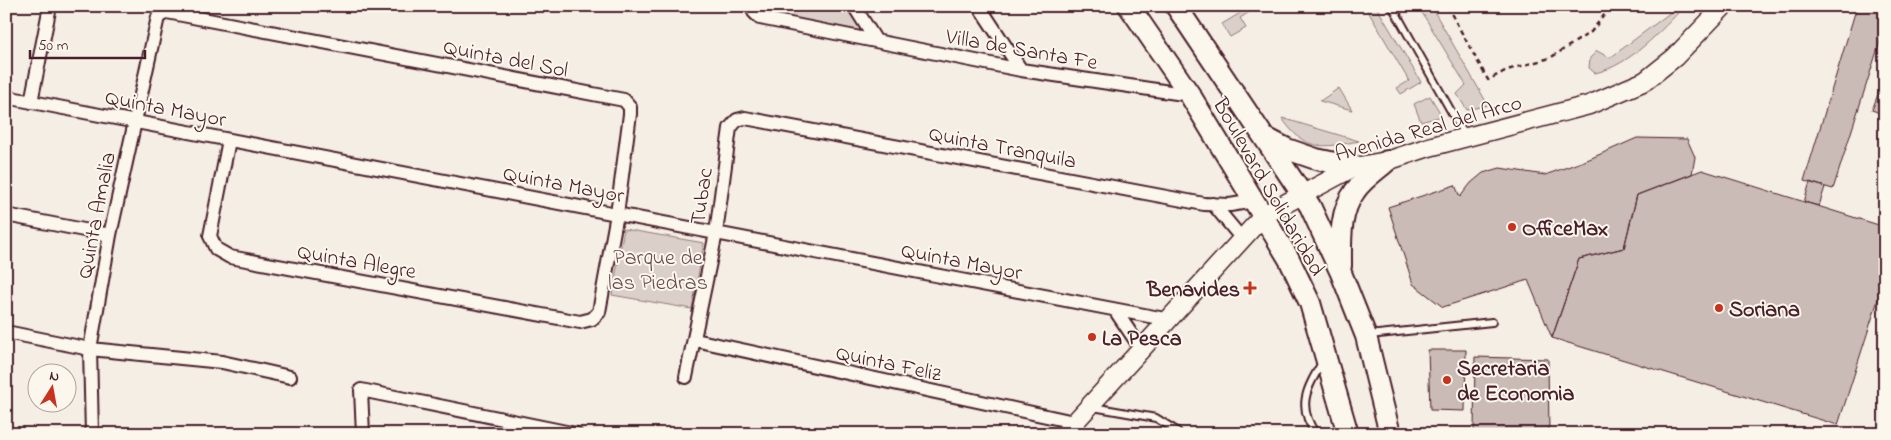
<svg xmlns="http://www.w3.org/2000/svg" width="1891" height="440" viewBox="0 0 1891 440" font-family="'Indie Flower',sans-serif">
  <rect width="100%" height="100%" fill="#f4eee4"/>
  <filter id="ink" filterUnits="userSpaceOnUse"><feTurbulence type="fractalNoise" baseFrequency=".02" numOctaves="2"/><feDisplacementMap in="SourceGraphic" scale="10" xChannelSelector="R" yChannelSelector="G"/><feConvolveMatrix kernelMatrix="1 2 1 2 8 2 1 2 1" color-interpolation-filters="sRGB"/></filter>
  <g filter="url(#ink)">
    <path fill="#dbd0c9" stroke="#92787a" d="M768,6H853L875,40L766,18Z
      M1252,6H1259L1240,18L1246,28L1230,37L1222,24Z
      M1365,6H1376L1421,82L1401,94L1397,88L1409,81Z
      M1418,6H1431L1488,105L1467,110L1457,94L1466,85Z
      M1679,6H1685C1660,31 1631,65 1595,73L1589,68L1590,58L1597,51L1610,58Z
      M1339,88L1352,110L1320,101Z
      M1430,96L1442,116L1421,122L1414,104Z
      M1282,118L1359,141C1322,148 1305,152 1282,118Z
      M624,229L704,243L692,309L612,295Z"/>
    <path fill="#cabbb6" stroke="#4a1f2b" d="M1857,6H1885V26L1833,189L1804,181Z
      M1885,76V115L1872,110Z
      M1637,138L1687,139L1695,157L1692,174L1637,195L1624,248L1579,259L1552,338L1528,280L1443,307L1413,284L1388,207L1455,185L1460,197L1471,183L1483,173L1500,168L1545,175L1587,160Z
      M1702,170L1885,227V278L1838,425L1552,338L1579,259L1624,248L1637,195Z
      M1810,182L1825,187L1819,206L1804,202Z
      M1428,350H1466L1465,411L1430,410Z
      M1475,357L1548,359L1549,434H1474Z"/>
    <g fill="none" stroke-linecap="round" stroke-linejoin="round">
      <defs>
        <path id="lane" d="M1392,6L1465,136
          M1369,335L1492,322
          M1093,407L1156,418L1177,431L1179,434
          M1316,434C1296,406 1307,388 1322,363"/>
        <path id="street" d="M753,6L754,12L760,18L1021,70L1190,95
          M854,6L876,41
          M979,6L1021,70
          M6,97L1170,320
          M31,102L50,6
          M1213,204L1243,240
          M6,215L110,235
          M1115,310L1142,350
          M6,332L90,349L222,362L290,377
          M695,340L1074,422
          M686,377L716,233L730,128L737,120L745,118L1204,204L1230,205L1254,201
          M92,434L90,349L110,235L158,17L167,12L624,100L630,107V114L617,214L599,312L592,319L580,322L230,257L216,249L210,236L229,140
          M363,434L361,390L576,434"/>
        <path id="secondary" d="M1064,434L1264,215L1354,167L1387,161L1429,147L1589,105L1645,81L1675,57L1724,6"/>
        <path id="primary" d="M1129,6L1190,95L1289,259L1310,303L1348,434
          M1176,6L1310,206L1341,273L1366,336L1390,434
          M1266,138L1287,149L1316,159L1354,167
          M1341,266C1341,240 1339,213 1355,191C1363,179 1377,170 1387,161"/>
      </defs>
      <use href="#lane" stroke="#4a1f2b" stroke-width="10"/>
      <use href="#street" stroke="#4a1f2b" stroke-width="16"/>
      <use href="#secondary" stroke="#4a1f2b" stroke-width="21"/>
      <use href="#primary" stroke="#4a1f2b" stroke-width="24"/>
      <path stroke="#4a1f2b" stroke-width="2.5" stroke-dasharray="5 4" stroke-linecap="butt" d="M1447,6L1488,80L1507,70L1550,58L1591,32L1605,14"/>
      <use href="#lane" stroke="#fbf7ec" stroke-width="6"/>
      <use href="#street" stroke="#fbf7ec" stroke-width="12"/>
      <use href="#secondary" stroke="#fbf7ec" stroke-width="18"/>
      <use href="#primary" stroke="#fbf7ec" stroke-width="20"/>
    </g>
  </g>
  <g fill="#c8321e" stroke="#fbf7ec" stroke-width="2">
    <circle cx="1512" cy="227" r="5"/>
    <path d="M1247.5 280.5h5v5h5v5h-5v5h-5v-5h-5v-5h5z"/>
    <circle cx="1719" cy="308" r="5"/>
    <circle cx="1092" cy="337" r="5"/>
    <circle cx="1447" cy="380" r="5"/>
  </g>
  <g text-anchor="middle" stroke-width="4" stroke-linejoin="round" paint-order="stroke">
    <g font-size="22" fill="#4a1f2b" stroke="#fbf7ec">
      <text transform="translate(1022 48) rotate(10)" y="8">Villa de Santa Fe</text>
      <text transform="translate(506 57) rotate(11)" y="8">Quinta del Sol</text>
      <text transform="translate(166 107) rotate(11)" y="8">Quinta Mayor</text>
      <text transform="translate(1428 127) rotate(-16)" y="8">Avenida Real del Arco</text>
      <text transform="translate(1003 146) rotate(11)" y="8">Quinta Tranquila</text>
      <text transform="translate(564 183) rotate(11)" y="8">Quinta Mayor</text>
      <text transform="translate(1270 186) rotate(60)" y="8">Boulevard Solidaridad</text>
      <text transform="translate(700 196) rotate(-82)" y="8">Tubac</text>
      <text transform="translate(95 215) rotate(-79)" y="8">Quinta Amalia</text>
      <text transform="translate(357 260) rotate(10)" y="8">Quinta Alegre</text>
      <text transform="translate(962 260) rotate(11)" y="8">Quinta Mayor</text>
      <text transform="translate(889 362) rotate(12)" y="8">Quinta Feliz</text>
    </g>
    <g font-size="22" font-weight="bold" fill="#4a1f2b" stroke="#fbf7ec" text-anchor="start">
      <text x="1522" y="235">OfficeMax</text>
      <text x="1240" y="296" text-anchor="end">Benavides</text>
      <text x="1729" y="316">Soriana</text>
      <text x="1102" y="345">La Pesca</text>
      <text x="1457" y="375">Secretaria<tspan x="1457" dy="25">de Economia</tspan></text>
    </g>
    <g font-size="22" fill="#6e4b52" stroke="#fbf7ec">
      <text x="658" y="264">Parque de<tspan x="658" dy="25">las Piedras</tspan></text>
    </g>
  </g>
  <rect width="1891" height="440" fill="none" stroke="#fbf7ec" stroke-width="25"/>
  <rect x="12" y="12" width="1866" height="415" fill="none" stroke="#4a1f2b" stroke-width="2" filter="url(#ink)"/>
  <g transform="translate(52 388) rotate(11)"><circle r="24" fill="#fbf7ec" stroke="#b4a19f"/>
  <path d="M0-4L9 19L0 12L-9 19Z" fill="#c8321e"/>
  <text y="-8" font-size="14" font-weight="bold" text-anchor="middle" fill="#4a1f2b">N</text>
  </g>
  <path d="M30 50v8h115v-8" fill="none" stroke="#4a1f2b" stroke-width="2.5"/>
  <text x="38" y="50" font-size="15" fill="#4a1f2b" stroke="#fbf7ec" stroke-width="4" paint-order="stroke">50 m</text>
</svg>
